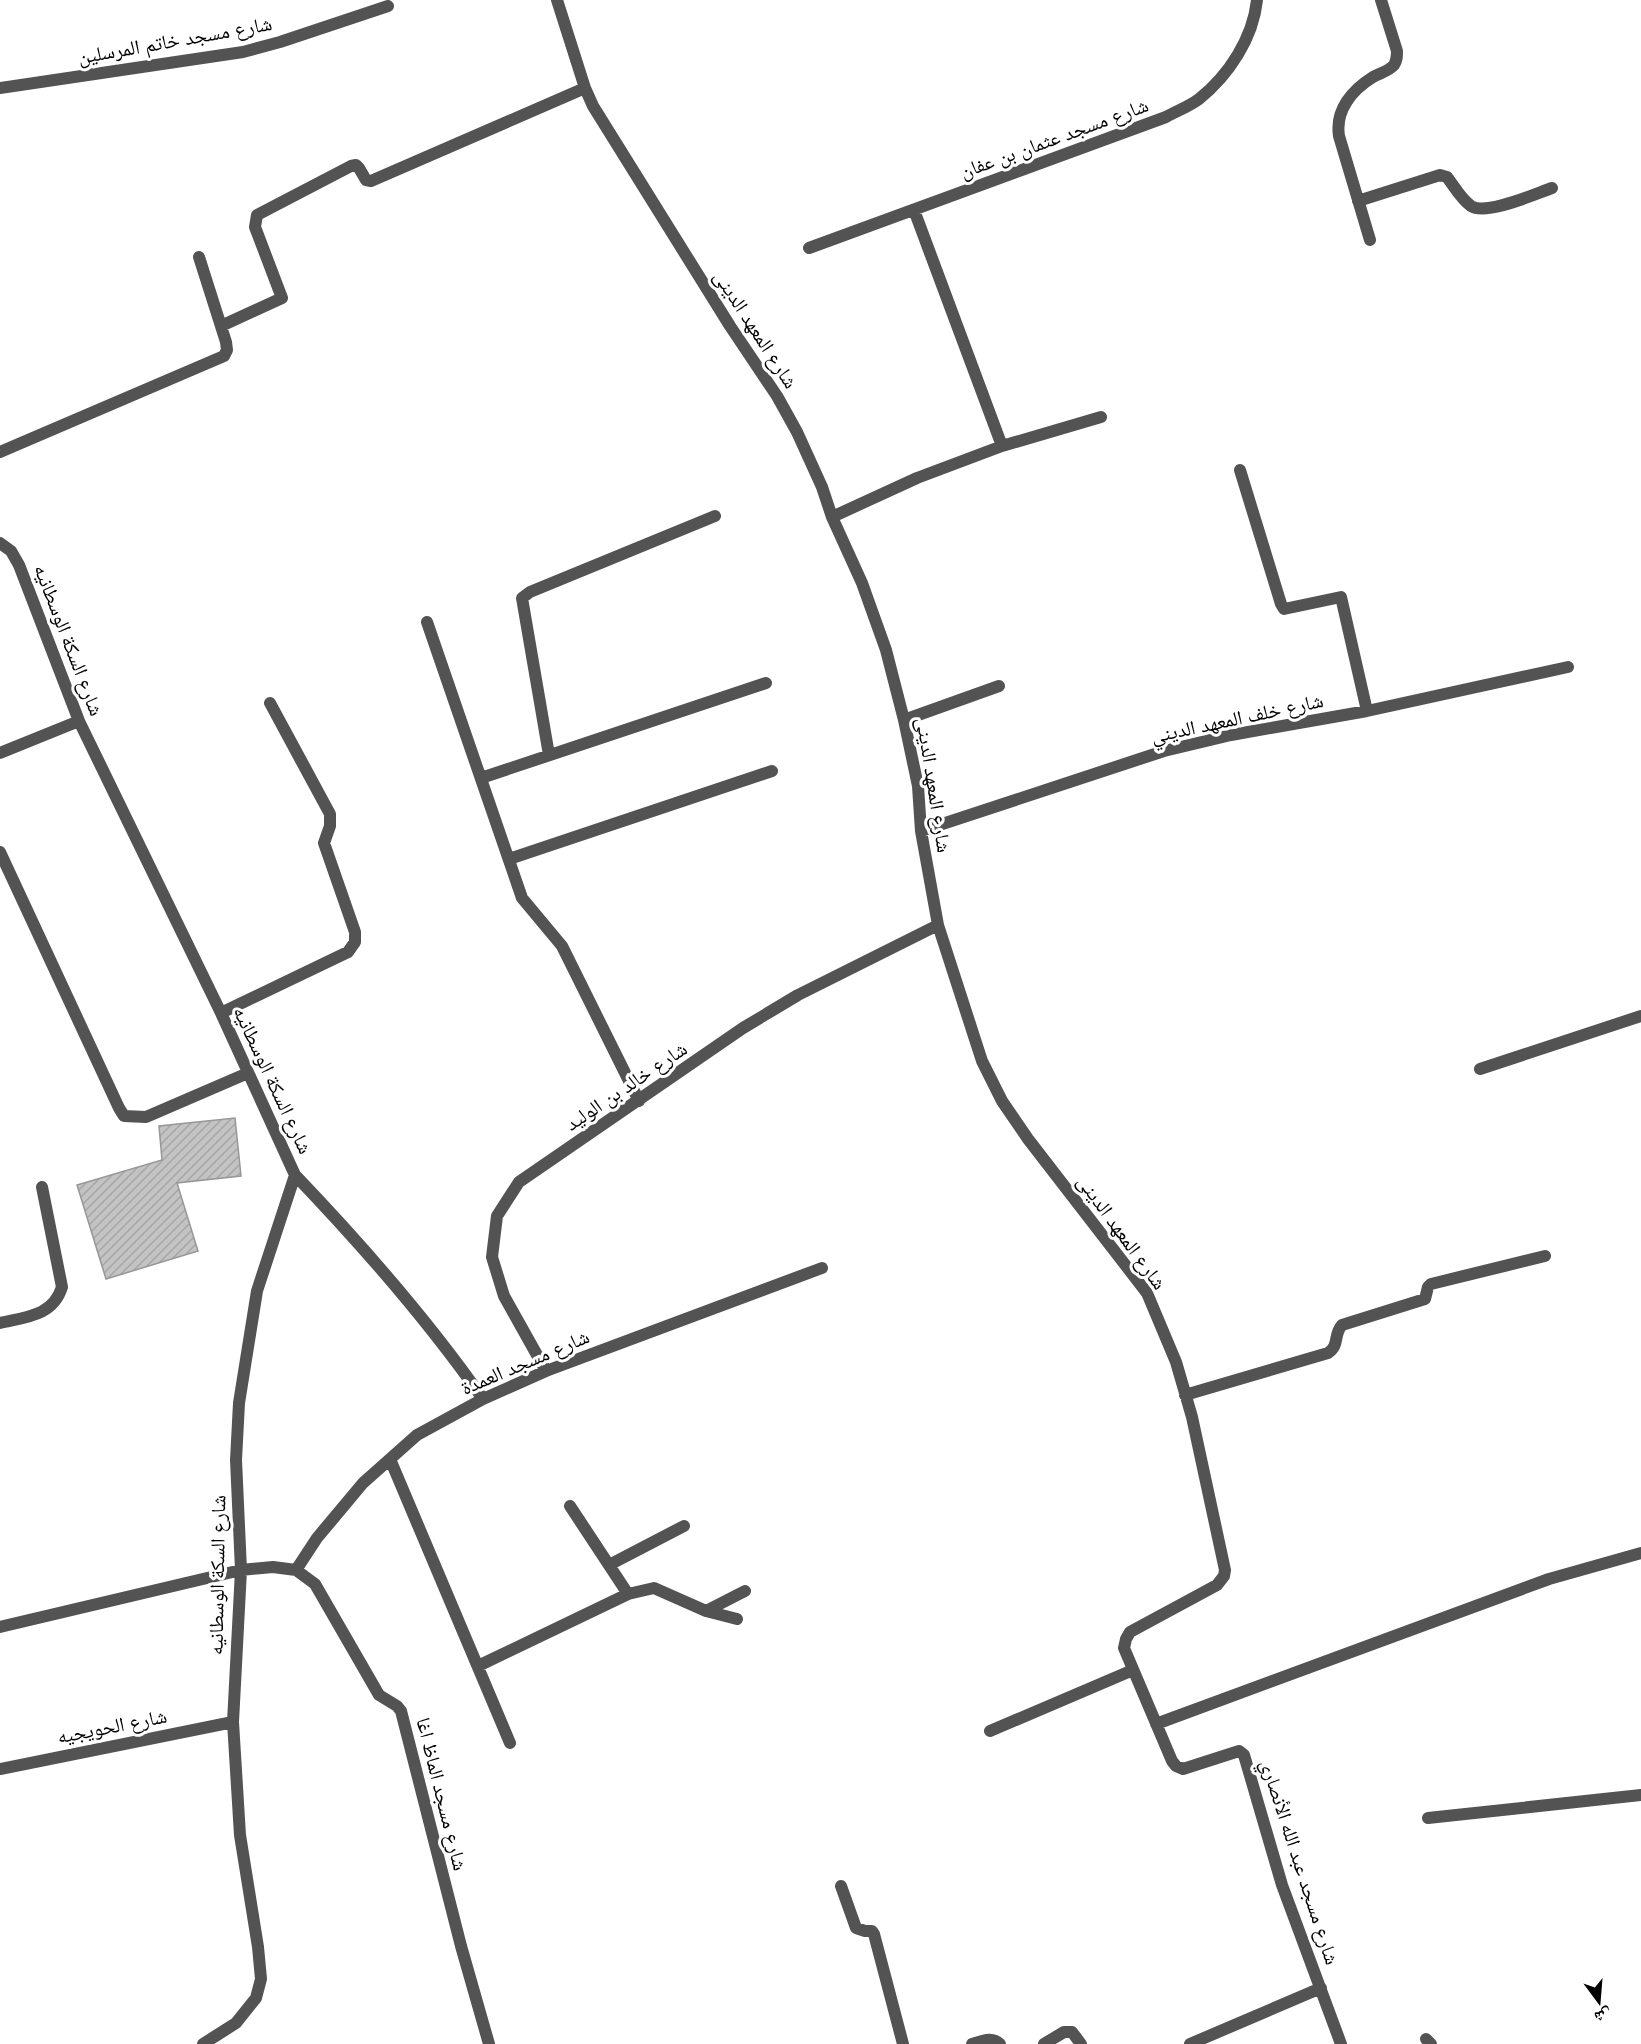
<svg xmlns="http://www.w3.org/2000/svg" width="1641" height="2044" viewBox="0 0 1641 2044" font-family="Poppins,'Noto Naskh Arabic',sans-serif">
  <defs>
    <pattern id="building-hatch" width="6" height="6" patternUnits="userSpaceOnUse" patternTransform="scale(1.5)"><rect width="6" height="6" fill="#c3c3c3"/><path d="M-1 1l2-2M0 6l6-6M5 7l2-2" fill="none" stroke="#a6a6a6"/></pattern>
  </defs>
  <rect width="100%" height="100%" fill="#fff"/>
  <path fill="url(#building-hatch)" stroke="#979797" stroke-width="1.5" d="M235,1118L241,1176L177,1183L198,1251L106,1279L77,1185L162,1160L159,1126Z"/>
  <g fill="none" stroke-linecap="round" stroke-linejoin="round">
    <path stroke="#535353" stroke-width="12" d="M557,0L585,88L593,106L730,326L777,396L797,432L822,487L832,517L862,583L886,650L904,720L918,786L921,831L938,925L982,1061L1002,1101L1028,1139L1147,1293L1176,1362L1192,1417L1225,1570L1224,1576L1217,1585L1130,1632L1126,1639L1124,1648L1172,1761L1176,1766L1183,1769L1239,1751L1244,1755L1282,1885L1341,2044
      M0,88L243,52L280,42L388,6
      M1358,201L1440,175L1447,177C1454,186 1461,199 1471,206C1486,216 1535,194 1552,188
      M914,210L1002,446
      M1370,240L1339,136C1335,110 1352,90 1373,77C1380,73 1389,71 1394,65C1397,60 1397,57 1397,51L1381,0
      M809,248L1166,117C1177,111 1190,106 1199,99C1229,75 1253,38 1257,0
      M221,326L282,298L255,227L257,215L351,166L356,165L359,168L366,180L371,181L585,88
      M0,452L224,356L227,350L226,342L199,257
      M1240,470L1281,604L1284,609L1341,597L1367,711
      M832,517L917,478L1002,446L1101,417
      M0,543L11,551L19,565L79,721L221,1013L295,1175L257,1291L239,1403L236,1460L241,1570L233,1722L240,1835L258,1947L261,1979L256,1998L236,2023L203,2044
      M427,622L522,898L562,946L639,1101
      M904,720L999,686
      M0,753L79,721
      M549,755L522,598L530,592L715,516
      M481,778L766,683
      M921,831L1164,751L1231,735L1367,711L1568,667
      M0,852L119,1108L124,1116L146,1117L248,1073
      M509,859L772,771
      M221,1013L348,952L355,942V932L324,843L330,826V814L270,703
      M1480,1069L1641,1016
      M295,1175C362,1245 427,1319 483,1399
      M0,1323C26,1317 53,1316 62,1287L42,1187
      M546,1371L504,1296L492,1257L497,1216L519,1182L743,1028L798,995L938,925
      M1185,1395L1328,1353C1340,1345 1333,1335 1342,1325L1425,1299L1428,1287L1431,1284L1545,1256
      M390,1459L510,1743
      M570,1506L628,1594
      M609,1565L684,1526
      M296,1570L317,1538L363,1483L417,1435L483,1399L546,1371L822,1268
      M706,1611L745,1591
      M0,1627L241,1570L273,1567L296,1570L315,1584L379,1695L397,1706L401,1711L461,1946L489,2044
      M478,1666L628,1594L654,1588L706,1611L737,1619
      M1156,1724L1549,1579L1641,1553
      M990,1731L1133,1670
      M0,1769L233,1722
      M1428,1818L1641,1795
      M841,1886L856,1928L865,1931H872L874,1934L903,2044
      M1426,2039L1431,2044
      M972,2044C982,2041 992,2036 1000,2044
      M1044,2044L1064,2032H1072L1081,2044
      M1190,2044L1321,1988"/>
  </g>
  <g text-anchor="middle" stroke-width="6" stroke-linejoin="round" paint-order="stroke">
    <g font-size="20" fill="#000" stroke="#fff">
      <text transform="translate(175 40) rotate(-10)" y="7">شارع مسجد خاتم المرسلين</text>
      <text transform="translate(1054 138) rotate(-20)" y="7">شارع مسجد عثمان بن عفان</text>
      <text transform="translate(756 329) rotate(57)" y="7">شارع المعهد الدينى</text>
      <text transform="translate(69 640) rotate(69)" y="7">شارع السكة الوسطانيه</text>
      <text transform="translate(1237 718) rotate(-12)" y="7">شارع خلف المعهد الديني</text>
      <text transform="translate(934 785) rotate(81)" y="7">شارع المعهد الدينى</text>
      <text transform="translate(273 1080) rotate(65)" y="7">شارع السكة الوسطانيه</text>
      <text transform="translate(626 1086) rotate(-34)" y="7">شارع خالد بن الوليد</text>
      <text transform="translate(1122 1232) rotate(54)" y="7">شارع المعهد الدينى</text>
      <text transform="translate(525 1362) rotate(-23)" y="7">شارع مسجد العمدة</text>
      <text transform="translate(217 1575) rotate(-89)" y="7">شارع السكة الوسطانيه</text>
      <text transform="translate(112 1726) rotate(-11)" y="7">شارع الحويجيه</text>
      <text transform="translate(442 1794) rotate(76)" y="7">شارع مسجد الماظ اغا</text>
      <text transform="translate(1300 1862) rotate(72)" y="7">شارع مسجد عبد الله الأنصاري</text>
    </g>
  </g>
  <g transform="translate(1599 2002) rotate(164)" stroke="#ffffff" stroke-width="4.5" paint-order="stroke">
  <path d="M0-4.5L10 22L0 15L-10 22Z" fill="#000000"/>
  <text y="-9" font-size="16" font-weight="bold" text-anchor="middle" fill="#000000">ش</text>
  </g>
</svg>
